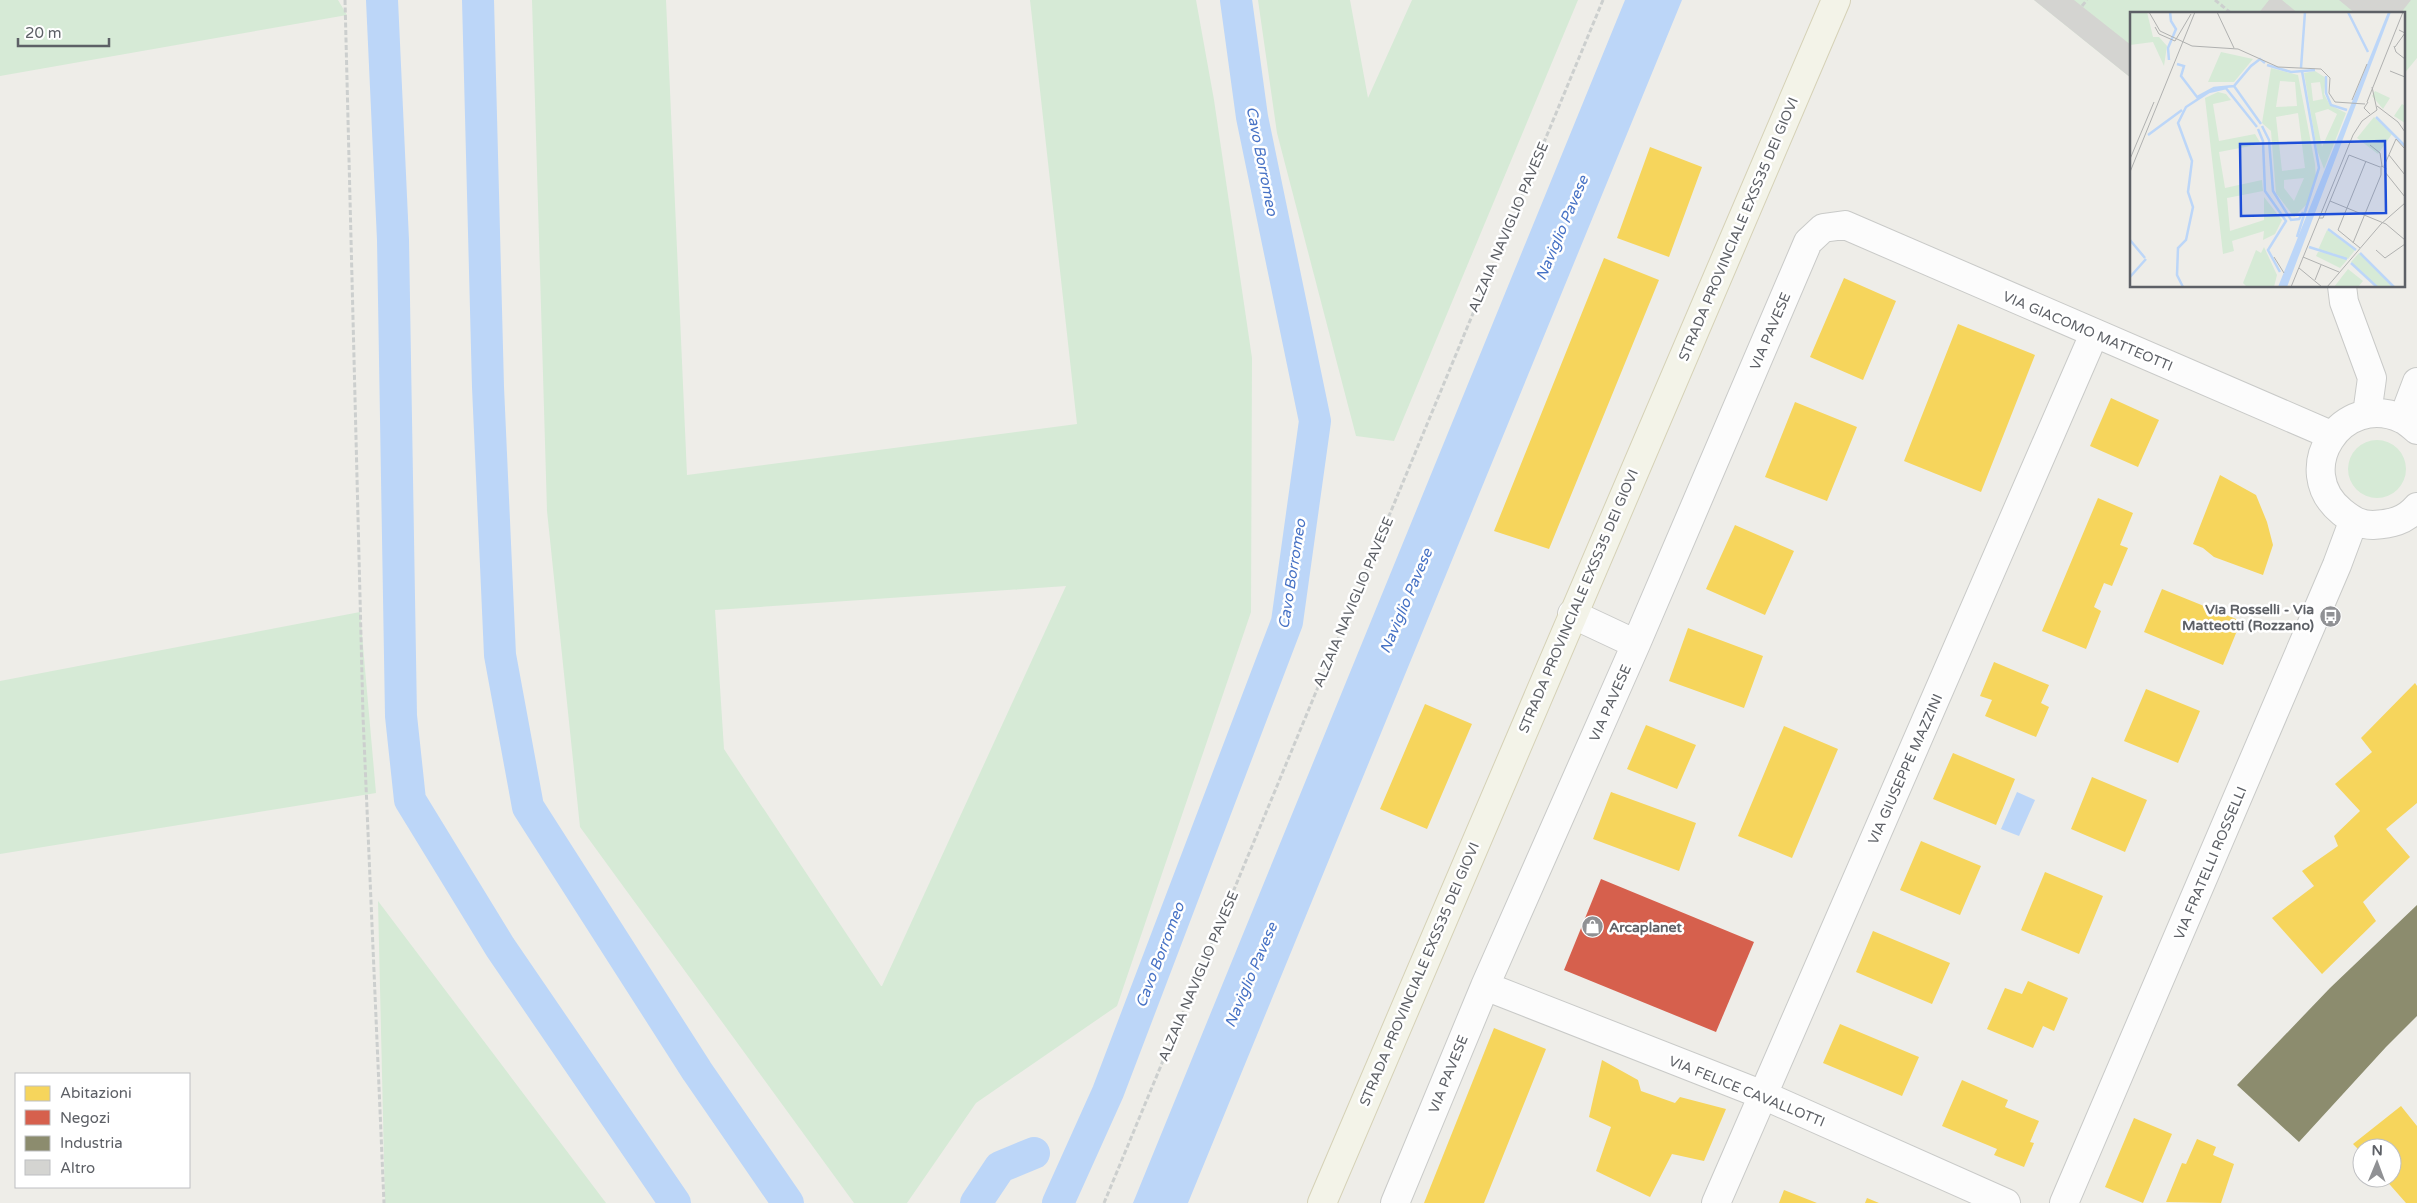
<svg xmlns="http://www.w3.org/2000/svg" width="2417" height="1203" viewBox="0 0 2417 1203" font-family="'Varela Round',sans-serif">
  <rect width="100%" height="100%" fill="#eeede8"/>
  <path fill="#d6ead6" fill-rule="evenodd" d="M0,0H338L347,15L0,76Z
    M532,0H666L687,475L1077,424L1030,0H1196L1214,100L1252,358L1251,612L1117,1006L976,1103L907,1203H854L580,827L547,511ZM1066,586L882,986H881L724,749L715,610Z
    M1258,0H1350L1368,98L1412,0H1578L1394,441L1356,436L1277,133Z
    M2034,0H2417V58L2403,75V14H2131V78Z
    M2348 469a29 29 0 1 1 58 0a29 29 0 1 1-58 0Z
    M360,612L376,793L0,854V681Z
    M378,901L606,1203H385Z"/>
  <path fill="#bcd6f8" d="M1625,0H1682L1188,1203H1133Z
    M2017,792L2035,800L2019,836L2001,829Z"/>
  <path fill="#f6d55c" d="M1650,147L1702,167L1669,257L1617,238Z
    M1604,258L1659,280L1549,549L1494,531Z
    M1844,278L1896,301L1863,380L1810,357Z
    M1958,324L2035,355L1981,492L1904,461Z
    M2111,398L2159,420L2138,467L2090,446Z
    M1795,402L1857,427L1827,501L1765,477Z
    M2220,475L2256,495L2267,522L2273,545L2263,575L2214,557L2203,548L2193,544Z
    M2098,498L2133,513L2120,545L2128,548L2112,586L2104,583L2094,607L2101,611L2086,649L2042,631Z
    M1735,525L1794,551L1765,615L1706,589Z
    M2162,589L2241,621L2223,665L2144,632Z
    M1688,628L1763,656L1744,708L1669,681Z
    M1994,662L2049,685L2041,703L2049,707L2036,737L1985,716L1992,700L1980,696Z
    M2415,683L2417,686V803L2386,829L2410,857L2363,902L2376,921L2322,974L2272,918L2314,886L2302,871L2338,846L2334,836L2360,811L2335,784L2372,752L2361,738Z
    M2146,689L2200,711L2178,763L2124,741Z
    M1425,704L1472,724L1427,829L1380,809Z
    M1646,725L1696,745L1677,789L1627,769Z
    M1784,726L1838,749L1792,858L1738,836Z
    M1953,753L2015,779L1996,825L1933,799Z
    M2092,777L2147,800L2125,852L2071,829Z
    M1611,792L1696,823L1679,871L1593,839Z
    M1921,841L1981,866L1960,915L1900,890Z
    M2045,872L2103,896L2079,954L2021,930Z
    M1873,931L1950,963L1932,1004L1856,972Z
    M2028,981L2068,998L2054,1031L2043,1026L2033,1048L1987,1029L2005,988L2022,994Z
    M1840,1024L1919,1057L1902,1096L1823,1063Z
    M1494,1028L1546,1049L1484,1203H1424Z
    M1602,1060L1638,1080L1641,1091L1675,1103L1680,1097L1726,1109L1704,1161L1672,1154L1650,1197L1596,1171L1611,1127L1589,1117Z
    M1962,1080L2008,1100L2005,1107L2039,1121L2030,1142L2034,1143L2024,1167L1994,1155L1997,1149L1942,1126Z
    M2401,1106L2417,1126V1203H2406L2384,1178H2392V1148H2362V1153L2353,1144Z
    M2134,1118L2172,1134L2143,1203L2105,1187Z
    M2197,1139L2216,1147L2213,1155L2234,1164L2221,1203L2166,1202L2182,1163L2186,1164Z
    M1784,1190L1817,1203H1779Z
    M1867,1198L1879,1203H1865Z"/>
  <path fill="#d6604d" d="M1601,879L1754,942L1716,1032L1564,970Z"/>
  <path fill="#8c8c6e" d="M2417,905V1016L2386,1047L2299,1142L2237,1085L2330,988Z"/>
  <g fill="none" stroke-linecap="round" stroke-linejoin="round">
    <path stroke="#bcd6f8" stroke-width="32" d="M382,0L393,240L401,716L410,800L500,947L675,1203
      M478,0L488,387L500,655L528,807L697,1071L788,1203
      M976,1203L1000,1167L1034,1153
      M1058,1203L1108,1092L1287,622L1315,421L1252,117L1236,0"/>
  </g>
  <path fill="#d4d4d1" d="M2034,0H2074L2131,45V78Z
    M2269,0H2282L2299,14H2258Z
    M2339,0H2411L2400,14H2356Z"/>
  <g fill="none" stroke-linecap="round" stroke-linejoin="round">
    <defs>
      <path id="minor" d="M2342,286L2344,302L2372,378L2367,414
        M2403,419L2417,382
        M2417,430C2412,426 2407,421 2402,419C2342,391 2290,470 2342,512C2352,520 2360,525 2373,525C2391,524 2405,521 2417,507
        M1572,614L1636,644
        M1485,986L1763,1095L2006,1203
        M1395,1203L1485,986L1636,644L1808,242L1823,228L1845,225L2331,435
        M1716,1203L2094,334
        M2064,1203L2337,565L2353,522"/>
      <path id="major" d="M1322,1203L1836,0"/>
    </defs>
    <use href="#minor" stroke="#c9cac8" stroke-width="30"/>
    <use href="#major" stroke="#d5d1b6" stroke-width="30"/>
    <path stroke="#cccfce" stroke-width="3" stroke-dasharray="5 2.5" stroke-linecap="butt" d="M345,0L363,716L384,1203
      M2215,0L2232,14
      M2082,6L2087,0
      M1104,1203L1603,0"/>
    <use href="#minor" stroke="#fcfcfc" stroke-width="28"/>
    <use href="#major" stroke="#f3f3e8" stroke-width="28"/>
  </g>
  <defs>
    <symbol id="bus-disc" viewBox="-11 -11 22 22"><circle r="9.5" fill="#909194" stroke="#fff"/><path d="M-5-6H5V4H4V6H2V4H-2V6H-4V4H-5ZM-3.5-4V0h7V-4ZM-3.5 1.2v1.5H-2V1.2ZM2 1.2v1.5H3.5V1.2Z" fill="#fff"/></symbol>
    <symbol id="shop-disc" viewBox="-11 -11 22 22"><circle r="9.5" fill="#909194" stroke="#fff"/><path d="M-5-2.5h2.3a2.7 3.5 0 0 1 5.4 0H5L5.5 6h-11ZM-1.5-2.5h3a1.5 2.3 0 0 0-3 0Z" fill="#fff"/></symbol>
  </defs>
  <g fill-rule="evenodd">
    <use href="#bus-disc" x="2318" y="604" width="25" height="25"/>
    <use href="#shop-disc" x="1580" y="914" width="25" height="25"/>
  </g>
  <g text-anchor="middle" stroke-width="5" stroke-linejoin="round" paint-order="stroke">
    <g font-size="14" fill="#5d6066" stroke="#fff">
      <text transform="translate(1508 227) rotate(-67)" y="5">ALZAIA NAVIGLIO PAVESE</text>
      <text transform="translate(1738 229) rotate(-67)" y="5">STRADA PROVINCIALE EXSS35 DEI GIOVI</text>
      <text transform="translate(1770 331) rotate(-67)" y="5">VIA PAVESE</text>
      <text transform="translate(2088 331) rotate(23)" y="5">VIA GIACOMO MATTEOTTI</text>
      <text transform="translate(1578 601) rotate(-67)" y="5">STRADA PROVINCIALE EXSS35 DEI GIOVI</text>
      <text transform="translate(1353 602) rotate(-67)" y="5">ALZAIA NAVIGLIO PAVESE</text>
      <text transform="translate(1610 703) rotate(-66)" y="5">VIA PAVESE</text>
      <text transform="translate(1905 769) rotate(-66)" y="5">VIA GIUSEPPE MAZZINI</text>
      <text transform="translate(2210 863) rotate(-67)" y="5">VIA FRATELLI ROSSELLI</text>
      <text transform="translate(1419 974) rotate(-67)" y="5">STRADA PROVINCIALE EXSS35 DEI GIOVI</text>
      <text transform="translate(1198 976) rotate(-67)" y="5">ALZAIA NAVIGLIO PAVESE</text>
      <text transform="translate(1448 1074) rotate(-68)" y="5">VIA PAVESE</text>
      <text transform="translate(1747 1091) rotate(22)" y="5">VIA FELICE CAVALLOTTI</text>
    </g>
    <g font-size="14" font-weight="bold" fill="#5d6066" stroke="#fff" text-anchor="end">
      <text x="2314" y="614">Via Rosselli - Via<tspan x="2314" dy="16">Matteotti (Rozzano)</tspan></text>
      <text x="1609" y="932" text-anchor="start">Arcaplanet</text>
    </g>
    <g font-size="15" font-style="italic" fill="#4772c5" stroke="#fff">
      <text transform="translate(1262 161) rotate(79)" y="5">Cavo Borromeo</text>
      <text transform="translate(1562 228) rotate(-67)" y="5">Naviglio Pavese</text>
      <text transform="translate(1292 574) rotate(-81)" y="5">Cavo Borromeo</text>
      <text transform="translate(1406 601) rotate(-67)" y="5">Naviglio Pavese</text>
      <text transform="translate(1160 955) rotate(-69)" y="5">Cavo Borromeo</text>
      <text transform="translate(1251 975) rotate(-67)" y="5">Naviglio Pavese</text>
    </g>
  </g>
  <g transform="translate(2130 12)">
    <rect width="275" height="275" fill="#eeede8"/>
    <path d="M0,0H17L23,25H29L37,34L34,54L23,30L0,33ZM91,40L123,47L104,70H78ZM141,56L168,63L185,152L186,167L178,191L164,205L146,181L141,119L132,111ZM150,69L165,70L167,94L146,95ZM168,101L175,156L152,159L146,105ZM174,166L164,189L154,176V168ZM185,59L196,66L194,82L200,93L216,101L194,157L187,138L174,61ZM190,70L193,87L183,89L181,71ZM198,97L207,102L192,135L185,101ZM245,79L260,86L253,97L242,84ZM88,80L96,82L101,88L83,92L89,129L125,122L131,132L89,140L95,176L132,168L133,179L97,186L100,219L134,208V185L152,208L145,222L133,228L134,219L102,229L104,239L93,242L75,86ZM272,92L275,94V111L264,104ZM244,105L262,122L248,142L227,126ZM197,218L225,238L218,247L188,238ZM134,235L147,263L144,275H117L113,271L126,238L131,241ZM188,240L202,241L217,248L210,256L186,244ZM229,241L253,263L263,275H248L221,250ZM218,257L233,269L228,275H204Z" fill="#d6ead6" fill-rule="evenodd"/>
    <path d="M258,0H261L157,275H148Z" fill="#bcd6f8"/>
    <path fill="none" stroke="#bcd6f8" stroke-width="2.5" d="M218,0L238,40M39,48L38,36L46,17L41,9L40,0M47,52L54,54L51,64L67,85L84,76L104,74L121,54L130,47L135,51M137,53L161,60L185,58M171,56L175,0M196,64V81L201,93L217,98M104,74L131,112M95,75L127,115M246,105L275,134M132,114L139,128L143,179L161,208L169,207L173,200M128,117L133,129L135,179L156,209L138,238L150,260M18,123L52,98M198,217L226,238M167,225L189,156L172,59M0,228L15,246M179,235L217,247M230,241L264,275M221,251L247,275M0,265L16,247M53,275L47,263L48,236L56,228L63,195L58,180L62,149L48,111L56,95L79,80L96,76"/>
    <path fill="none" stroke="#b0b1b0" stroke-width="1" d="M19,0L30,19L62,34L108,37L148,55L191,57L200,66L199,81L205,90L235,92M87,0L104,36M25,15L29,22L45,29L61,2M264,34L266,40L275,47M265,35L275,21L269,18M260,59L275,65M222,88L237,52M237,90L273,0M238,90L234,96L240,102M247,94L268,110L275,120M240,133L250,141L252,154M259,143L275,163M0,147L24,90M254,154L266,127L275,137M0,160L65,0M255,160L275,185M200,189L256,212L275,228M189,206H193L219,143L250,155M223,231L251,163V154L256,156L255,160M230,236L208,218L236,149M246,238L255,246L275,232M144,245L154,261M173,245L209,260M169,256L192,275M185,268L191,253M161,275L223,123L232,109L247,98L242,75M197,275L251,212L275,191"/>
    <path fill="#1d4ed8" fill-opacity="0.15" stroke="#1d4ed8" stroke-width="2.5" d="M255,129L256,201L111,204L110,132Z"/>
    <rect width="275" height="275" fill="none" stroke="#5d6066" stroke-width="2.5"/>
  </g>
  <rect x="15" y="1073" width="175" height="115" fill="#ffffff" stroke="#bebfc2"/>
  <rect x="25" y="1086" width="25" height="15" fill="#f6d55c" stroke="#bebfc2"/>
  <text x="60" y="1098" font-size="15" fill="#5d6066">Abitazioni</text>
  <rect x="25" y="1110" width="25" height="15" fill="#d6604d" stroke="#bebfc2"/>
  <text x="60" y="1123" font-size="15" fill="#5d6066">Negozi</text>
  <rect x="25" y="1136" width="25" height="15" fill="#8c8c6e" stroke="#bebfc2"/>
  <text x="60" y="1148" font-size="15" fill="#5d6066">Industria</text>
  <rect x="25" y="1160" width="25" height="15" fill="#d4d4d1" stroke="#bebfc2"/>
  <text x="60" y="1173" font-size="15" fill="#5d6066">Altro</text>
  <g transform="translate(2377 1163) rotate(1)"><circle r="24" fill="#ffffff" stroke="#bebfc2"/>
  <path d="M0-4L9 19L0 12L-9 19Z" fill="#909194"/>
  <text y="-8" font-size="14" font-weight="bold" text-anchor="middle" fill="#5d6066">N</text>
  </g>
  <path d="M18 38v8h91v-8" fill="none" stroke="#5d6066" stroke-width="2.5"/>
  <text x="25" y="38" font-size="15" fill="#5d6066" stroke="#ffffff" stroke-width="4" paint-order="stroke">20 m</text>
</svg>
